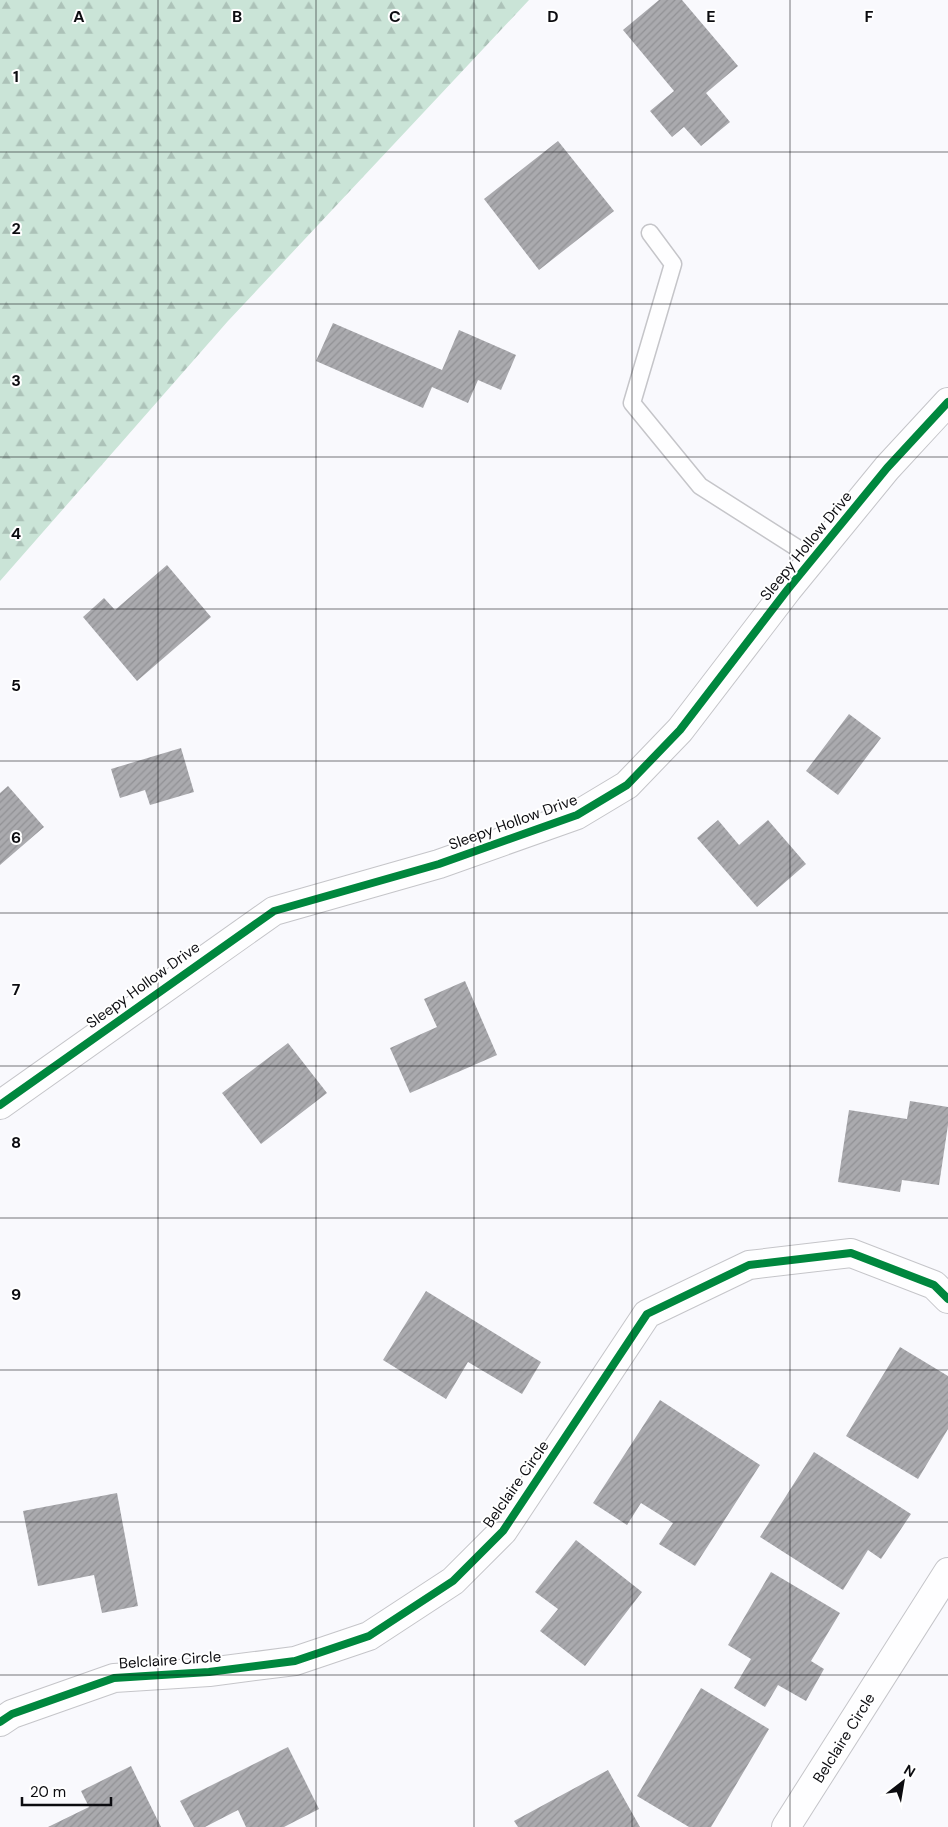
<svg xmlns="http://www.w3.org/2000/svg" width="948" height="1827" viewBox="0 0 948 1827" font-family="'DM Sans',sans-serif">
  <defs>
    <pattern id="forest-firs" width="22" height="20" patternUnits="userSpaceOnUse" patternTransform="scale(1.25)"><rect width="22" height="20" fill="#cae4d7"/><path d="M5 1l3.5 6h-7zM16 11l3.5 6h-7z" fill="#acc2b8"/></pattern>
    <pattern id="building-hatch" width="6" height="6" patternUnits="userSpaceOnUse" patternTransform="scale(1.25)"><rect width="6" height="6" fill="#aaaaae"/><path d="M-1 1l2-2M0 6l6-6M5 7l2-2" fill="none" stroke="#919195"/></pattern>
  </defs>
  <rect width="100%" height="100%" fill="#f9f9fd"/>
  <path fill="url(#forest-firs)" d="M0,0H529L228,321L0,581Z"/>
  <path fill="url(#building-hatch)" d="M659,0H682L738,66L706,93L730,122L701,146L684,127L672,137L650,111L674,91L623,30Z
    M558,141L614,211L539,270L484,199Z
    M333,323L442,370L459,330L516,355L501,390L478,380L468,403L432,387L423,408L316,361Z
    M167,565L211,617L137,681L83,617L104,598L115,610Z
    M849,714L881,738L838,795L806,771Z
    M181,748L194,792L150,805L145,790L120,798L111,769Z
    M8,786L44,827L0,865V793Z
    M718,820L739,845L768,820L806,864L757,907L697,838Z
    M465,981L497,1055L410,1093L390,1048L437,1027L424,999Z
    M288,1043L327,1093L261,1144L222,1093Z
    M910,1101L948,1107V1125L939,1185L902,1180L900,1192L838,1182L849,1110L907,1119Z
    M426,1291L541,1362L522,1394L468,1362L446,1399L383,1360Z
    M900,1347L948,1376V1429L918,1479L846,1436Z
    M660,1400L760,1465L695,1566L659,1544L673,1523L641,1503L627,1525L593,1503Z
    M814,1452L911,1514L881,1559L868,1550L843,1590L760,1537Z
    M117,1493L138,1606L102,1613L94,1575L38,1586L23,1511Z
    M576,1540L642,1592L585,1666L540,1631L558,1609L535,1592Z
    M771,1572L840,1613L811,1661L824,1669L806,1701L778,1685L765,1707L734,1688L751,1659L728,1645Z
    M701,1688L769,1729L711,1827H689L637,1796Z
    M288,1747L319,1809L284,1827H246L238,1810L205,1827H194L180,1801Z
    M131,1766L161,1827H48L89,1807L81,1791Z
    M608,1770L640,1827H518L514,1821Z"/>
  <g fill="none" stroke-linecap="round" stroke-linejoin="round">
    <defs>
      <path id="service" d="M650,233L673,264L632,403L700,486L813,558"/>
      <path id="minor" d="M0,1105L274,911L439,864L577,815L627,785L680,730L788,589L887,468L948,402
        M0,1722L12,1714L114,1678L209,1672L295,1661L369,1636L453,1581L503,1531L647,1314L749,1265L851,1253L934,1285L948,1299
        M786,1827L948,1572"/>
    </defs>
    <use href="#service" stroke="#c5c5c9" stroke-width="19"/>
    <use href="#minor" stroke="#c5c5c9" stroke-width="30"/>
    <use href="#service" stroke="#fefeff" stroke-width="16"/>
    <use href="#minor" stroke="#fefeff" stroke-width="28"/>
    <defs>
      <path id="cycleway" d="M0,1105L274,911L439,864L577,815L627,785L680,730L788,589L887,468L948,402
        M0,1722L12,1714L114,1678L209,1672L295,1661L369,1636L453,1581L503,1531L647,1314L749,1265L851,1253L934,1285L948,1299"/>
    </defs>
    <use href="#cycleway" stroke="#fff" stroke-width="11"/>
    <use href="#cycleway" stroke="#00873e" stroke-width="8"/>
  </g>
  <path fill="none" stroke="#0c0c10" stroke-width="1" stroke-opacity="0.55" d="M158,0V1827M316,0V1827M474,0V1827M632,0V1827M790,0V1827M0,152H948M0,304H948M0,457H948M0,609H948M0,761H948M0,913H948M0,1066H948M0,1218H948M0,1370H948M0,1522H948M0,1675H948"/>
  <g text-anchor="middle" stroke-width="4" stroke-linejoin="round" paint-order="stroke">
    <g font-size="15" fill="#0c0c10" stroke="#fff">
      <text transform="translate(806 546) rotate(-51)" y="5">Sleepy Hollow Drive</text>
      <text transform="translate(513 822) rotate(-20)" y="5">Sleepy Hollow Drive</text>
      <text transform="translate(143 985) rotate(-36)" y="5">Sleepy Hollow Drive</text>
      <text transform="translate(516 1484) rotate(-55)" y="5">Belclaire Circle</text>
      <text transform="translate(170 1660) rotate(-4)" y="5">Belclaire Circle</text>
      <text transform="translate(844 1738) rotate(-58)" y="5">Belclaire Circle</text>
    </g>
  </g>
  <g font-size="16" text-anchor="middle" font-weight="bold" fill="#0c0c10" stroke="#fff" stroke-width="4" stroke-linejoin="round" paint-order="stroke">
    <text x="79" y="22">A</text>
    <text x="237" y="22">B</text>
    <text x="395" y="22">C</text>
    <text x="553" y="22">D</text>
    <text x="711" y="22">E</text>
    <text x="869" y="22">F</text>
    <text x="16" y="82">1</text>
    <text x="16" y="234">2</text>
    <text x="16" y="386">3</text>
    <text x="16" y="539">4</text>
    <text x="16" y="691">5</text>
    <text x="16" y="843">6</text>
    <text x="16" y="995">7</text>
    <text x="16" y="1148">8</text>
    <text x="16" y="1300">9</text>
  </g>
  <g transform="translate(903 1782) rotate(31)" stroke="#ffffff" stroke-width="4" paint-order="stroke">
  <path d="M0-4L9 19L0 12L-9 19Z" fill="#0c0c10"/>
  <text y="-8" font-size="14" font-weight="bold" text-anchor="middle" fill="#0c0c10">N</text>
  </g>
  <path d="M22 1797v8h89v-8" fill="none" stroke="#0c0c10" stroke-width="2.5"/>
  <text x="30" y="1797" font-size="15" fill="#0c0c10" stroke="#ffffff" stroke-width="4" paint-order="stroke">20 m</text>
</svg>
